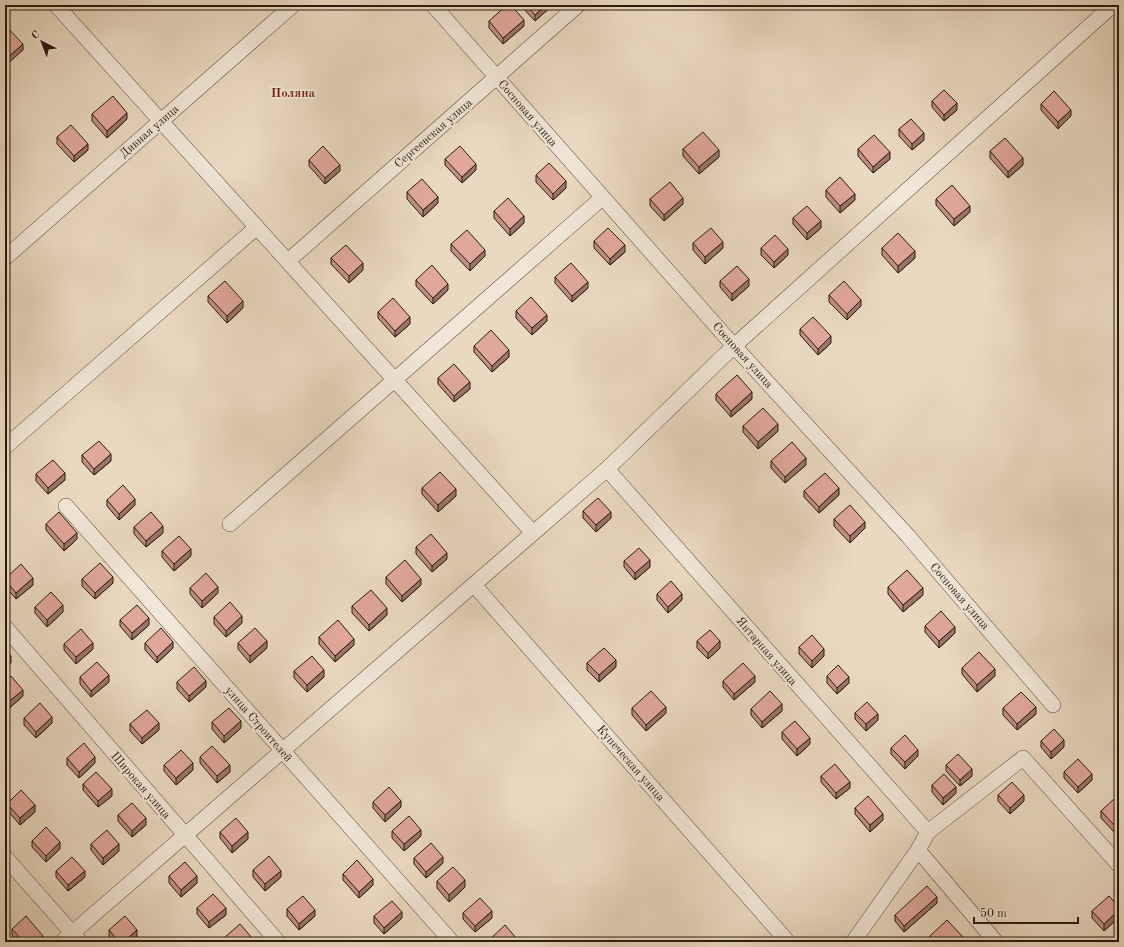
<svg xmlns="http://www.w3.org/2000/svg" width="1124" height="947" viewBox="0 0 1124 947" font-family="'Old Standard TT',serif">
  <rect width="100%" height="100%" fill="#ead9c1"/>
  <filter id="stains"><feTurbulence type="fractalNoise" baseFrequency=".005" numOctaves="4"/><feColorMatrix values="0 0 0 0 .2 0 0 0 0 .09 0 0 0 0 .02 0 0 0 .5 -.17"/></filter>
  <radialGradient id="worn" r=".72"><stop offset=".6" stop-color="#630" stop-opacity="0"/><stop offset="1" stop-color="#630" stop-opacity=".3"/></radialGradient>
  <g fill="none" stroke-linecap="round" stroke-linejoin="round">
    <defs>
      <path id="minor" d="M56,5L533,533
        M433,5L734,346L908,536L1053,705
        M5,258L293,5
        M288,261L578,5
        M5,447L257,227
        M607,469L928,832
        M66,506L452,942
        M230,524L602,198
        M474,585L788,942
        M5,627L278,942
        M918,850L996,942
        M5,857L80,942
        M62,942L607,469L734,346L1113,5
        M853,942L918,850L928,832L1023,758L1119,865"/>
    </defs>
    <use href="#minor" stroke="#584a3a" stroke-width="16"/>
    <use href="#minor" stroke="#f1e6d7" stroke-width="15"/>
  </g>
  <path fill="#c19085" stroke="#271a0d" d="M520,5H553L535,21Z
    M489,21L524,26L503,44L489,28Z
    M932,101L957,110L944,121L932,107Z
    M1041,104L1071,116L1058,129L1041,110Z
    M92,114L127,119L107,138L92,121Z
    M899,129L924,140L912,150L899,136Z
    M57,137L88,150L74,162L57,144Z
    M683,149L719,157L699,174L683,156Z
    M858,149L890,159L873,173L858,156Z
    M990,151L1023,165L1008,178L990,158Z
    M445,159L476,170L462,183L445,165Z
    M309,160L340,171L325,184L309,166Z
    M536,175L566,188L553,200L536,182Z
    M826,190L855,200L840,213L826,197Z
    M407,192L438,203L423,217L407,199Z
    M650,199L683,204L664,221L650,206Z
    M936,199L970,212L954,226L936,205Z
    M494,211L524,223L510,236L494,218Z
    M793,218L821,228L807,240L793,224Z
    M594,241L625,252L610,265L594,248Z
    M693,243L723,248L705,264L693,250Z
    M451,244L485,256L470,271L451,251Z
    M761,248L788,255L774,268L761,255Z
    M882,248L915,258L898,273L882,255Z
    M331,258L363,270L349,283L331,264Z
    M555,277L588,288L572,302L555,283Z
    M416,280L448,290L433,304L416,286Z
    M720,281L749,286L732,301L720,287Z
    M829,295L861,306L847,320L829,302Z
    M208,296L243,308L227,323L208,302Z
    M516,311L547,321L532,335L516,318Z
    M378,312L410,324L395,337L378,318Z
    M800,329L831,343L818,355L800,335Z
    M474,346L509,357L492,372L474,352Z
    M438,378L470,389L454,402L438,384Z
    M716,394L752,399L731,417L716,400Z
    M743,426L778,431L758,449L743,432Z
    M82,455L111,461L94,475L82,462Z
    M771,461L806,465L785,483L771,468Z
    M36,474L65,480L48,494L36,481Z
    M422,488L456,496L438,512L422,494Z
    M804,491L839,495L819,513L804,497Z
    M107,500L135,505L119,520L107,506Z
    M583,511L611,518L596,532L583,518Z
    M834,519L865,528L850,543L834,526Z
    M46,524L77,539L64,551L46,530Z
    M134,527L163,533L146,547L134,534Z
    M416,547L447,559L432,572L416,554Z
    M162,551L191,556L174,571L162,557Z
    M624,561L650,567L635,580L624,567Z
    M386,577L421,585L402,602L386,584Z
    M5,579L33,585L16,599L5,586Z
    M82,579L113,583L95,599L82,586Z
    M888,587L923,595L903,612L888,594Z
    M190,588L218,593L202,608L190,594Z
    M657,594L682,600L668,613L657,600Z
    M352,606L387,615L369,631L352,613Z
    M35,607L63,612L47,627L35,613Z
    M214,617L242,623L226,637L214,624Z
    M120,620L149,625L132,640L120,626Z
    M925,626L955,633L939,648L925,632Z
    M319,637L354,645L335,662L319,644Z
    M697,641L720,648L708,659L697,648Z
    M145,643L173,648L157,663L145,650Z
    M238,643L267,648L250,663L238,649Z
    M64,644L93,649L76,664L64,650Z
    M799,647L824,656L812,668L799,654Z
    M587,663L616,667L599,682L587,670Z
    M962,668L995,676L977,692L962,674Z
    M294,671L324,677L307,692L294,678Z
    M827,676L849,683L837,694L827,683Z
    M80,677L109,682L91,697L80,684Z
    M5,681L23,696L6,711L5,709Z
    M723,681L755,682L734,700L723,687Z
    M177,682L206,687L189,702L177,689Z
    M632,708L666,713L646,731L632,715Z
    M1003,708L1036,714L1017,730L1003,715Z
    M751,709L782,711L762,728L751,715Z
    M855,713L878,720L866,731L855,719Z
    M24,718L52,723L36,738L24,725Z
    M212,722L241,728L224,743L212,729Z
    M130,724L159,730L142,744L130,731Z
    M782,732L810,744L797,756L782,739Z
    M1041,741L1064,747L1051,759L1041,747Z
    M891,748L918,756L905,769L891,754Z
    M200,757L230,772L217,783L200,763Z
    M67,758L95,763L79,778L67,765Z
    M164,765L193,770L176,785L164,771Z
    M946,765L972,776L960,786L946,771Z
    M1064,772L1092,780L1078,793L1064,778Z
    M821,776L850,788L836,799L821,782Z
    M83,784L112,796L98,807L83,790Z
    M932,785L956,793L943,805L932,792Z
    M998,795L1024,801L1010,814L998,801Z
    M373,802L401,807L385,822L373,808Z
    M7,804L35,812L20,825L7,810Z
    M1119,805V829L1115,833L1101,818V811Z
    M855,808L883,820L870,832L855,814Z
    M118,815L146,825L132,837L118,821Z
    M392,831L421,836L404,851L392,838Z
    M220,832L248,839L232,853L220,838Z
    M32,841L60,849L46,862L32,847Z
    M91,844L119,851L103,865L91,850Z
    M414,858L443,863L426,878L414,864Z
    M253,870L281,877L265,891L253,877Z
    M56,871L85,877L68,891L56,877Z
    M343,874L373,885L359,898L343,880Z
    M169,876L197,883L181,897L169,883Z
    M437,881L465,887L449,902L437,888Z
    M937,903L904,932L895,921V915Z
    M1119,907V917L1104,931L1092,918V911Z
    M197,908L226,915L209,928L197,914Z
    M287,909L315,916L299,930L287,916Z
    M463,913L492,918L475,932L463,919Z
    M374,916L402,918L384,934L374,923Z
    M12,929L43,942H18L12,935Z
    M109,930L137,937L131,942H114L109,936Z
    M930,936L963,942H930Z
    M224,938L252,942H224Z"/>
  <path fill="#9d756c" stroke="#271a0d" d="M546,5H553L535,21V15Z
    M524,20V26L503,44V38Z
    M23,44V50L5,66V60Z
    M957,103V110L944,121V115Z
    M1071,110V116L1058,129V122Z
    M127,113V119L107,138V131Z
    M924,133V140L912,150V144Z
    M88,144V150L74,162V156Z
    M719,150V157L699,174V167Z
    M890,152V159L873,173V167Z
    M1023,158V165L1008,178V172Z
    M476,164V170L462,183V177Z
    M340,165V171L325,184V178Z
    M566,181V188L553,200V194Z
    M855,194V200L840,213V206Z
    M438,197V203L423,217V210Z
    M683,198V204L664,221V215Z
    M970,206V212L954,226V219Z
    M524,216V223L510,236V229Z
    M821,221V228L807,240V233Z
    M723,242V248L705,264V257Z
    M625,245V252L610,265V259Z
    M788,249V255L774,268V262Z
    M485,250V256L470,271V264Z
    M915,251V258L898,273V266Z
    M363,263V270L349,283V276Z
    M749,279V286L732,301V294Z
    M588,282V288L572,302V296Z
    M448,284V290L433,304V298Z
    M861,300V306L847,320V314Z
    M243,301V308L227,323V316Z
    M547,315V321L532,335V328Z
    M410,317V324L395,337V331Z
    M831,336V343L818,355V349Z
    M509,350V357L492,372V366Z
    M470,382V389L454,402V396Z
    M752,392V399L731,417V411Z
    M778,424V431L758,449V442Z
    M111,454V461L94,475V469Z
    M806,458V465L785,483V477Z
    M65,473V480L48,494V488Z
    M839,488V495L819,513V507Z
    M456,489V496L438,512V505Z
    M135,499V505L119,520V514Z
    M611,512V518L596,532V525Z
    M865,522V528L850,543V536Z
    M163,526V533L146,547V541Z
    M77,533V539L64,551V544Z
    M191,549V556L174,571V564Z
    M447,553V559L432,572V566Z
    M650,560V567L635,580V573Z
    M113,577V583L95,599V593Z
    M33,578V585L16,599V593Z
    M421,579V585L402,602V596Z
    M218,587V593L202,608V601Z
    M923,588V595L903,612V605Z
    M682,594V600L668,613V607Z
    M63,605V612L47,627V620Z
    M387,608V615L369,631V625Z
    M242,616V623L226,637V631Z
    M149,618V625L132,640V633Z
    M955,627V633L939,648V641Z
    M354,639V645L335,662V656Z
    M267,641V648L250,663V656Z
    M720,641V648L708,659V653Z
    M173,642V648L157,663V657Z
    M93,643V649L76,664V657Z
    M824,649V656L812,668V661Z
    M11,656V663L5,668V661Z
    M616,660V667L599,682V675Z
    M995,669V676L977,692V685Z
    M324,670V677L307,692V685Z
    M109,675V682L91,697V691Z
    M755,676V682L734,700V694Z
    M849,677V683L837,694V688Z
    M206,681V687L189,702V696Z
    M23,690V696L6,711V704Z
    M782,704V711L762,728V722Z
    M666,707V713L646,731V725Z
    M1036,707V714L1017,730V724Z
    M878,714V720L866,731V724Z
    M52,717V723L36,738V732Z
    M241,721V728L224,743V736Z
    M159,723V730L142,744V738Z
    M810,738V744L797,756V749Z
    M1064,740V747L1051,759V752Z
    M918,750V756L905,769V762Z
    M95,757V763L79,778V772Z
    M193,763V770L176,785V778Z
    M230,765V772L217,783V776Z
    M972,769V776L960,786V780Z
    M1092,774V780L1078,793V787Z
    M850,782V788L836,799V793Z
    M956,787V793L943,805V798Z
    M112,789V796L98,807V801Z
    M1024,795V801L1010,814V808Z
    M401,801V807L385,822V815Z
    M35,805V812L20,825V818Z
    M883,814V820L870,832V825Z
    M146,818V825L132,837V831Z
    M1119,822V829L1115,833V826Z
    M421,830V836L404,851V844Z
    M248,832V839L232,853V846Z
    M60,842V849L46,862V856Z
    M119,844V851L103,865V858Z
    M443,857V863L426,878V872Z
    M85,871V877L68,891V885Z
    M281,871V877L265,891V884Z
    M197,876V883L181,897V890Z
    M373,879V885L359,898V892Z
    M465,880V887L449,902V895Z
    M937,897V903L904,932V926Z
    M226,908V915L209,928V922Z
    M315,910V916L299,930V924Z
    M1119,910V917L1104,931V924Z
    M492,911V918L475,932V926Z
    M402,912V918L384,934V928Z
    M137,930V937L131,942H123Z
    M43,936V942H36Z
    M963,937V942H957Z
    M252,938V942H248Z"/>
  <path fill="#e0a79b" stroke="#271a0d" d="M507,5H511L524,20L503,38L489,21Z
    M526,5H546L535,15Z
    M5,25L23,44L5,60Z
    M944,90L957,103L944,115L932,101Z
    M1054,91L1071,110L1058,122L1041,104Z
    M113,96L127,113L107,131L92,114Z
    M911,119L924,133L912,144L899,129Z
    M71,125L88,144L74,156L57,137Z
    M703,132L719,150L699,167L683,149Z
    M874,135L890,152L873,167L858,149Z
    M1005,138L1023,158L1008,172L990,151Z
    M323,146L340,165L325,178L309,160Z
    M460,146L476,164L462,177L445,159Z
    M549,163L566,181L553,194L536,175Z
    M840,177L855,194L840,206L826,190Z
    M422,179L438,197L423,210L407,192Z
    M670,182L683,198L664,215L650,199Z
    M952,185L970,206L954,219L936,199Z
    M508,198L524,216L510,229L494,211Z
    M807,206L821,221L807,233L793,218Z
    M608,228L625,245L610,259L594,241Z
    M711,228L723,242L705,257L693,243Z
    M467,230L485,250L470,264L451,244Z
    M898,233L915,251L898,266L882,248Z
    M775,235L788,249L774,262L761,248Z
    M346,245L363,263L349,276L331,258Z
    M571,263L588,282L572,296L555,277Z
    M432,265L448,284L433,298L416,280Z
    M737,266L749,279L732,294L720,281Z
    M225,281L243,301L227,316L208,296Z
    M844,281L861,300L847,314L829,295Z
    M531,297L547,315L532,328L516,311Z
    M393,298L410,317L395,331L378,312Z
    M813,317L831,336L818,349L800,329Z
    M491,330L509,350L492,366L474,346Z
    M454,364L470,382L454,396L438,378Z
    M737,375L752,392L731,411L716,394Z
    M763,408L778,424L758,442L743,426Z
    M99,441L111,454L94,469L82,455Z
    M792,442L806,458L785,477L771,461Z
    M53,460L65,473L48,488L36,474Z
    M440,472L456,489L438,505L422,488Z
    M825,473L839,488L819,507L804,491Z
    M123,485L135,499L119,514L107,500Z
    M598,498L611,512L596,525L583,511Z
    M850,505L865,522L850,536L834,519Z
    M59,512L77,533L64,544L46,524Z
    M151,512L163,526L146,541L134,527Z
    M431,534L447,553L432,566L416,547Z
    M179,536L191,549L174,564L162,551Z
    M639,548L650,560L635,573L624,561Z
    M405,560L421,579L402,596L386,577Z
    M100,563L113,577L95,593L82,579Z
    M21,564L33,578L16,593L5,580V579Z
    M907,570L923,588L903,605L888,587Z
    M206,573L218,587L202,601L190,588Z
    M671,581L682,594L668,607L657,594Z
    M371,590L387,608L369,625L352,606Z
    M51,592L63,605L47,620L35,607Z
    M230,602L242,616L226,631L214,617Z
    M137,605L149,618L132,633L120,620Z
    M941,611L955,627L939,641L925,626Z
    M338,620L354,639L335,656L319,637Z
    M161,628L173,642L157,657L145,643Z
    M255,628L267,641L250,656L238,643Z
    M81,629L93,643L76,657L64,644Z
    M710,630L720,641L708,653L697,641Z
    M812,635L824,649L812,661L799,647Z
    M604,648L616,660L599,675L587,663Z
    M5,649L11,656L5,661Z
    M979,652L995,669L977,685L962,668Z
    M312,656L324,670L307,685L294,671Z
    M97,662L109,675L91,691L80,677Z
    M743,663L755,676L734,694L723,681Z
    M838,665L849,677L837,688L827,676Z
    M194,667L206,681L189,696L177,682Z
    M11,676L23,690L6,704L5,703V681Z
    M651,691L666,707L646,725L632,708Z
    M770,691L782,704L762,722L751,709Z
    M1021,692L1036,707L1017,724L1003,708Z
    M867,702L878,714L866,724L855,713Z
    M40,703L52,717L36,732L24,718Z
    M229,708L241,721L224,736L212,722Z
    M147,710L159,723L142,738L130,724Z
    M795,721L810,738L797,749L782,732Z
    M1054,729L1064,740L1051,752L1041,741Z
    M905,735L918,750L905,762L891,748Z
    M84,743L95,757L79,772L67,758Z
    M212,746L230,765L217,776L200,757Z
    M181,750L193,763L176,778L164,765Z
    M958,754L972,769L960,780L946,765Z
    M1078,759L1092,774L1078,787L1064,772Z
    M835,764L850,782L836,793L821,776Z
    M96,772L112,789L98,801L83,784Z
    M944,774L956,787L943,798L932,785Z
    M1012,782L1024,795L1010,808L998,795Z
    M389,787L401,801L385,815L373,802Z
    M21,790L35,805L20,818L7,804Z
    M868,796L883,814L870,825L855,808Z
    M1114,799L1119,805V822L1115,826L1101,811Z
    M132,803L146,818L132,831L118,815Z
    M409,816L421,830L404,844L392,831Z
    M236,818L248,832L232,846L220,832Z
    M46,827L60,842L46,856L32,841Z
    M107,830L119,844L103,858L91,844Z
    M431,843L443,857L426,872L414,858Z
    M269,856L281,871L265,884L253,870Z
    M72,857L85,871L68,885L56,871Z
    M357,860L373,879L359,892L343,874Z
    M185,862L197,876L181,890L169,876Z
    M453,867L465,880L449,895L437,881Z
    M927,886L937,897L904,926L895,915Z
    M213,894L226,908L209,922L197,908Z
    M303,896L315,910L299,924L287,909Z
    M1109,896L1119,907V910L1104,924L1092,911Z
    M480,898L492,911L475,926L463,913Z
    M392,901L402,912L384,928L374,916Z
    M26,916L43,936L36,942H24L12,929Z
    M125,916L137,930L123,942H119L109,930Z
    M947,920L963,937L957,942H936L930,936Z
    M240,924L252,938L248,942H228L224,938Z
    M505,925L517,939L514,942H490L489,940Z
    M425,937L430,942H420Z"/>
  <g text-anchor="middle" stroke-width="4" stroke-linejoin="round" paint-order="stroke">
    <g font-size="12" fill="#271a0d" stroke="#f1e6d7">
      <text transform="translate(528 113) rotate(49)" y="4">Сосновая улица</text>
      <text transform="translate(149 131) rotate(-41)" y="4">Дивная улица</text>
      <text transform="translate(433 133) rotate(-41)" y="4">Сергеевская улица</text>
      <text transform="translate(743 355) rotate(48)" y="4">Сосновая улица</text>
      <text transform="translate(960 596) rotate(49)" y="4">Сосновая улица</text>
      <text transform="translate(767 651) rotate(49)" y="4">Янтарная улица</text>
      <text transform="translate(259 724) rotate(49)" y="4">улица Строителей</text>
      <text transform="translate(631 763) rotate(49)" y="4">Купеческая улица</text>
      <text transform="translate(141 785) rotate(49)" y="4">Широкая улица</text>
    </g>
    <g font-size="13" font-weight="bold" fill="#7a1f14" stroke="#f1e6d7">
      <text x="293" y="97">Поляна</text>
    </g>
  </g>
  <rect width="1124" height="947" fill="none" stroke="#ead9c1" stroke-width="20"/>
  <rect x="6" y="6" width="1112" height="935" fill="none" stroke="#271a0d" stroke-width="2"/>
  <rect x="10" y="10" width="1104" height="927" fill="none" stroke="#271a0d"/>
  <g transform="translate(42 42) rotate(318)" stroke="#f1e6d7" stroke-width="3" paint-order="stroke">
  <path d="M0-3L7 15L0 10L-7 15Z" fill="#271a0d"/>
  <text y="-6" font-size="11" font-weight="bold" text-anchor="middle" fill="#271a0d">С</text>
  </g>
  <path d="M974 917v6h104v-6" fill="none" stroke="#271a0d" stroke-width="2"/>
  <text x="980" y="917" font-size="12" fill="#271a0d" stroke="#f1e6d7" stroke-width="3" paint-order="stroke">50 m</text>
  <rect width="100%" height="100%" filter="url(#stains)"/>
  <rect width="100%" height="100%" fill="url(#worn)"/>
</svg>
